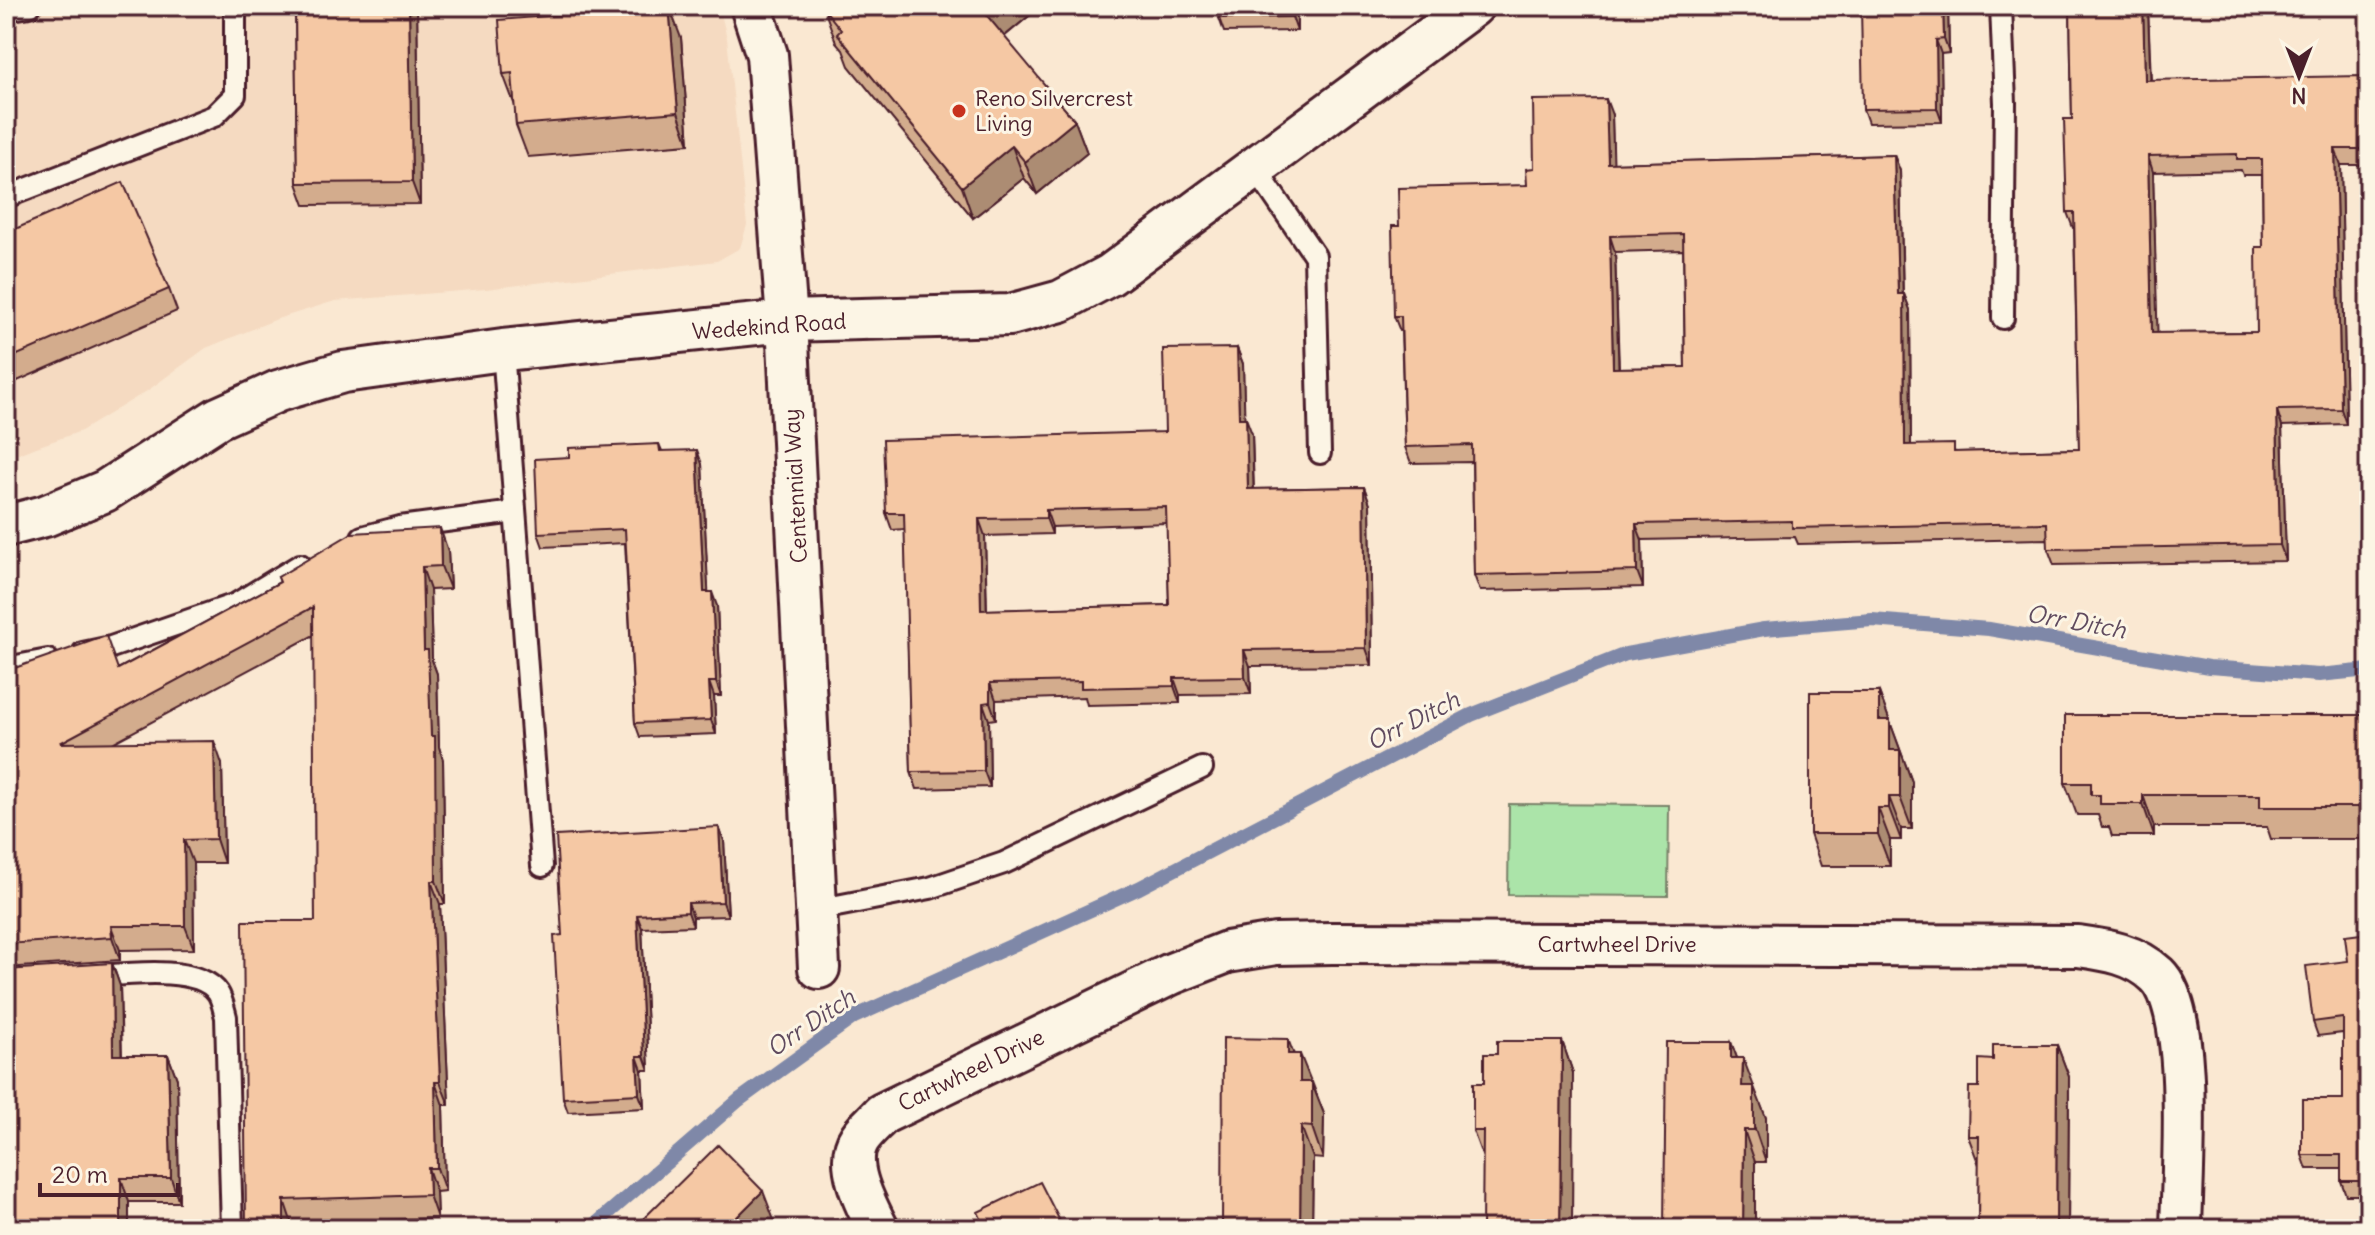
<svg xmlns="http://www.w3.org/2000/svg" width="2375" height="1235" viewBox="0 0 2375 1235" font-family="Delius,sans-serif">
  <rect width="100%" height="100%" fill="#fae8d2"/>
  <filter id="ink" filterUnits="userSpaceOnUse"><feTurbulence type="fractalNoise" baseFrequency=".0125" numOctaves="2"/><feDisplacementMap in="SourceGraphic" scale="16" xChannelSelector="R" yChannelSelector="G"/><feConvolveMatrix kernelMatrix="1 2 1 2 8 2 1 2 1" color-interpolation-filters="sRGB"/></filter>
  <g filter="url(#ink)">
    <path fill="#f5dac1" d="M6,6H719L727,38L747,225L740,248L717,261L486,289L335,301L277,319L206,348L147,391L81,431L6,458Z"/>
    <path fill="#abe4a9" stroke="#7a826a" stroke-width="2" d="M1509,804L1669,805L1668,896L1508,895Z"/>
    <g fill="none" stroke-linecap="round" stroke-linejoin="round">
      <path stroke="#7f88a8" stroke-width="14" d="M590,1229L739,1100L854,1017L1139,888L1471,715L1626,654L1764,629L1872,620L1989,629L2209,667L2319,675L2369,670"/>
      <defs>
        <path id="service" d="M2001,6L2005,103L2003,318
          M6,10L30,6
          M1255,168L1315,256L1320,453
          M6,197L214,116L235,95V6
          M503,350L542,866
          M362,537L400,527L515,512
          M83,653L111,647L236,604L300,565
          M6,668L48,660
          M816,910L930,888L1004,863L1202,768
          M89,977C120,975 199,963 218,993C222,999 224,1010 226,1017L232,1229"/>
        <path id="minor" d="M751,6L767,55L787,321L819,968
          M6,526L45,516L105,491L218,418L278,391L343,372L503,350L787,321L1010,315L1061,301L1110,275L1473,6
          M878,1229C866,1205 843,1163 860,1138C866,1129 875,1122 882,1114L1171,974L1227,952L1276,944L1332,943L2078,946C2107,950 2135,954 2157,975C2195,1011 2182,1176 2181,1229"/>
      </defs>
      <use href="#service" stroke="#4a1f2b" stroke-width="26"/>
      <use href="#minor" stroke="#4a1f2b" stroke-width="46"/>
      <use href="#service" stroke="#fcf5e5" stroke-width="20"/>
      <use href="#minor" stroke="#fcf5e5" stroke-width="40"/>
    </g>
    <path fill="#d3ac8d" stroke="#4a1f2b" stroke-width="2" fill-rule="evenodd" d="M295,6H417L420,204L305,205L297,183Z
      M823,6H1041L1004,37L1075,121L1087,153L1037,194L1024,178L973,218L849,66L843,50L836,42Z
      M1297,6V31L1224,32L1219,18Z
      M1948,6L1949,53L1941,54L1942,122L1868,123L1863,109Z
      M2070,6H2230L2148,9L2151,80L2368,92L2369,165H2341L2346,424L2282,426L2286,561L2054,565L2048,549V539L1798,544L1795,537L1642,540L1643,587L1480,591L1474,575L1472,462L1411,463L1405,447L1401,331H1400L1394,316L1399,226L1527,185L1534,168L1612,115L1613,163L1894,155L1900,171L1903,294H1904L1910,310L1911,445L1957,452L2079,449L2074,228H2073L2067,212L2072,119ZM2241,170L2243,175H2262L2263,247L2257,332L2157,333L2153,172ZM1683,250L1685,367L1619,368L1615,252Z
      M681,38L689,144L528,157L516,125L515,106L503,74Z
      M6,233L169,289L177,311L6,386Z
      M1237,348L1243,364L1244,418L1252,434L1254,489L1364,487L1370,504L1372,665L1250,666L1251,694L1180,695V703L1087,705L1085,697L996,700V719L989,720L990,787L917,789L911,772L905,529L892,530L886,513L1165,432ZM1167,523L1169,605L987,610L985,536L1052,534V527Z
      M659,444L662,451L702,464L708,592L717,606L721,696H714L716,734L640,737L635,723L625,543L543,547L538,533L569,457Z
      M448,551L450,589L430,590L432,660L437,674L439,747L443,760L445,904H440L449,1105H443L445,1191L436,1192L437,1218L292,1224V1229H246L315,921L314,635L114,742L222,764L224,863H193L194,949L120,950V960L6,968V671L118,669L280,582L278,577Z
      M1879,692L1912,782V829H1901V840H1890V866H1821L1810,834Z
      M2369,715V839H2271L2267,827H2154V836H2112L2109,827H2102L2098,815H2077L2065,783Z
      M719,827L724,841L728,916L693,917V926L642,928L649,1070H642L644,1108L568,1112L563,1098L562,935Z
      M2369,933V1195H2346L2341,1181V1169H2307L2302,1155L2343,1099V1033L2318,1036L2313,1022L2348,961Z
      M112,963L120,986L122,1055H168L177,1079L179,1202H129V1229H6Z
      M1562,1041L1573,1073L1483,1158L1473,1131L1484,1083L1497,1054Z
      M1731,1042L1737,1058L1753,1086L1766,1118V1162H1755V1229H1664Z
      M2057,1045L2069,1077L2068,1229H1978L1979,1165L1968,1136L1979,1087Z
      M1294,1054L1310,1082H1312L1324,1114L1323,1159L1313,1158L1312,1229H1222Z"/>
    <path fill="#ac8c73" stroke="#4a1f2b" stroke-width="2" d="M409,6H417L420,204L412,182Z
      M669,6L681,38L689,144L678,112Z
      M991,6H1041L995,44L984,12Z
      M1292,6H1297V31L1292,17Z
      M1943,6H1948L1949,53L1944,39Z
      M2143,6H2147L2148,9L2151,96L2145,80Z
      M1936,40L1941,54L1942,122L1937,108Z
      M2362,76L2368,92L2369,163L2364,149Z
      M1606,99L1612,115L1614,179L1608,163Z
      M1075,121L1087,153L1037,194L1025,162Z
      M1012,146L1024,178L973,218L962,187Z
      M2335,149L2341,165L2346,424L2341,409Z
      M1894,155L1900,171L1903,310L1898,294Z
      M2148,156L2153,172L2158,349L2152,333Z
      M1610,236L1615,252L1619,384L1613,368Z
      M1904,294L1910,310L1911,461L1905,445Z
      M1237,348L1243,364L1245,435L1239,418Z
      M2277,410L2282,426L2286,561L2280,545Z
      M1246,418L1252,434L1254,506L1248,489Z
      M697,450L702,464L709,606L704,592Z
      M1364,487L1370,504L1372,665L1366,648Z
      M1046,510L1052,527V534L1046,518Z
      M979,519L985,536L987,626L981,610Z
      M1636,524L1642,540L1643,587L1637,571Z
      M440,528L448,551L450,589L441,566Z
      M422,567L430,590L432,660L437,674L439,747L443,760L445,904L436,881L431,736L424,650Z
      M712,592L717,606L721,696L716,682Z
      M1244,650L1250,666L1251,694L1245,677Z
      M1174,678L1180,695V703L1174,686Z
      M709,682L714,696L716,734L711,720Z
      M990,683L996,700V719L990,702Z
      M1879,692L1912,782V829L1900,797L1879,720Z
      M983,703L989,720L990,787L984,771Z
      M214,741L222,764L224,863L216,839Z
      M2143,795L2154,827V836L2143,804Z
      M1889,797L1901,829V840L1889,808Z
      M1878,808L1890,840V866L1878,834Z
      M719,827L724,841L728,916L723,902Z
      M184,840L193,863L194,949L185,926Z
      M431,881L440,904L449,1105L440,1082Z
      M688,903L693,917V926L688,912Z
      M637,915L642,928L649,1070L644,1056Z
      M111,926L120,950V960L112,937Z
      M112,963L120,986L122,1079L113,1055Z
      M1288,1039L1300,1071L1288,1054Z
      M1562,1041L1573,1073L1572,1229H1560Z
      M1731,1042L1743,1074V1058L1766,1118V1162L1731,1058Z
      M2057,1045L2069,1077L2068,1229H2056Z
      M1300,1054L1324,1114L1323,1159L1312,1127L1300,1082Z
      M168,1055L177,1079L179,1202L171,1178Z
      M637,1056L642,1070L644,1108L639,1094Z
      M435,1082L443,1105L445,1191L437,1168Z
      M1301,1126L1313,1158L1312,1229H1300Z
      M1744,1130L1755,1162V1229H1743Z
      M428,1168L436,1192L437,1218L429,1195Z
      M121,1178L129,1202V1229H121Z
      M763,1191L775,1223L769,1229H737L733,1221Z
      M284,1200L292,1224V1229H284Z"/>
    <path fill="#f5c8a4" stroke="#4a1f2b" stroke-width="2" fill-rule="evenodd" d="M295,6H409L412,182L297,183Z
      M669,6L678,112L516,125L512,73L503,74L499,20Z
      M830,6H991L984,12L1075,121L1025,162L1012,146L962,187L837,34L841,30L825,10Z
      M1218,6H1292V17L1219,18Z
      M1861,6H1943L1944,39L1936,40L1937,108L1863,109Z
      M2070,6H2143L2145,80L2362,76L2364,149H2335L2341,409L2277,410L2280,545L2048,549L2047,523L1792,528V521L1636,524L1637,571L1474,575L1472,445L1405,447L1401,316H1394L1392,226H1399L1398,188L1527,185L1526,169L1534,168L1533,100L1606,99L1608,163L1894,155L1898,294H1904L1905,445L1954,444V452L2079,449L2074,212H2067L2064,119H2072ZM2237,154V159H2262L2263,247H2256L2257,332L2152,333L2148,156ZM1683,234L1685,367L1613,368L1610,236Z
      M123,182L169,289L6,360V233Z
      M1237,348L1239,418H1246L1248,489L1364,487L1366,648L1244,650L1245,677L1174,678V686L1081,688V681L990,683V702L983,703L984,771L911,772L904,513H886L883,440L1165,432L1163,349ZM1166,507L1169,605L981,610L979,519L1046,518V510Z
      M659,444L660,451L697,450L704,592H712L716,682H709L711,720L635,723L625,529L538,533L535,459L569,457V448Z
      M440,528L441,566L422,567L424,650H428L431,736H435L436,881H431L440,1082H435L437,1168H428L429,1195L284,1200V1229H246L243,921H315L313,607L60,743L214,741L216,839L184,840L185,926H111L112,937L6,944V671L106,636L118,669L280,582L278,577L352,533Z
      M1810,692H1879V720H1890V750H1900V797H1889V808H1878V834H1810Z
      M2065,715H2369V813H2366V807H2260V795H2143V804H2100V795H2091V783H2065Z
      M719,827L723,902L688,903V912L637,915L644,1056H637L639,1094L563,1098L554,936L562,935L556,836Z
      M2369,933V1181H2341V1155H2302V1099H2343V1018L2313,1022L2306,966L2348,961L2345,936Z
      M112,963L113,1055H168L171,1178H121V1229H6V970Z
      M1223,1038L1288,1039V1054H1300V1082H1312V1127L1301,1126L1300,1229H1222Z
      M1497,1041H1562L1560,1229H1482L1483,1131H1473V1083H1484V1054H1497Z
      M1666,1042H1731V1058H1743L1742,1086H1754V1130H1744L1743,1229H1664Z
      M1993,1045H2057L2056,1229H1978L1979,1136H1968L1969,1087H1979V1059L1993,1060Z
      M718,1145L763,1191L733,1221L741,1228L633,1229Z
      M1040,1182L1064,1229H986L978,1212Z"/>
  </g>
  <circle fill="#c8321e" stroke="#fcf5e5" stroke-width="3" cx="959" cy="111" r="8"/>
  <g text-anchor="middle" stroke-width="6" stroke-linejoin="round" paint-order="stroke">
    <g font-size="22" fill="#4a1f2b" stroke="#fcf5e5" text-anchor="start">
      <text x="975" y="106">Reno Silvercrest<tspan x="975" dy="25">Living</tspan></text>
    </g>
    <g font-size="22" fill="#4a1f2b" stroke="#fcf5e5">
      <text transform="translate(769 326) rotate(-4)" y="8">Wedekind Road</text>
      <text transform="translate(795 486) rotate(-93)" y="8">Centennial Way</text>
      <text x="1617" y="952">Cartwheel Drive</text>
      <text transform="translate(971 1070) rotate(-26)" y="8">Cartwheel Drive</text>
    </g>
    <g font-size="24" font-style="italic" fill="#604b5f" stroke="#fcf5e5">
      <text transform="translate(2076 622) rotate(10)" y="8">Orr Ditch</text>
      <text transform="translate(1413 721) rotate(-27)" y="8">Orr Ditch</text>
      <text transform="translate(811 1023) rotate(-34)" y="8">Orr Ditch</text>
    </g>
  </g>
  <rect width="2375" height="1235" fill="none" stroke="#fcf5e5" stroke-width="32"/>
  <rect x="16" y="16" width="2343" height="1203" fill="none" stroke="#4a1f2b" stroke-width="3" filter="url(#ink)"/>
  <g transform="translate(2299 76) rotate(180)" stroke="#fcf5e5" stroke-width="6" paint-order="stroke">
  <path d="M0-6L14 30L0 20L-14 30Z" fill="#4a1f2b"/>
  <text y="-12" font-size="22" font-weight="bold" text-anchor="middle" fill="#4a1f2b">N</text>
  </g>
  <path d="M40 1183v12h138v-12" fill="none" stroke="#4a1f2b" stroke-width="4"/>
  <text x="52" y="1183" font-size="24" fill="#4a1f2b" stroke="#fcf5e5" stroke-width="6" paint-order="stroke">20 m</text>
</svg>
